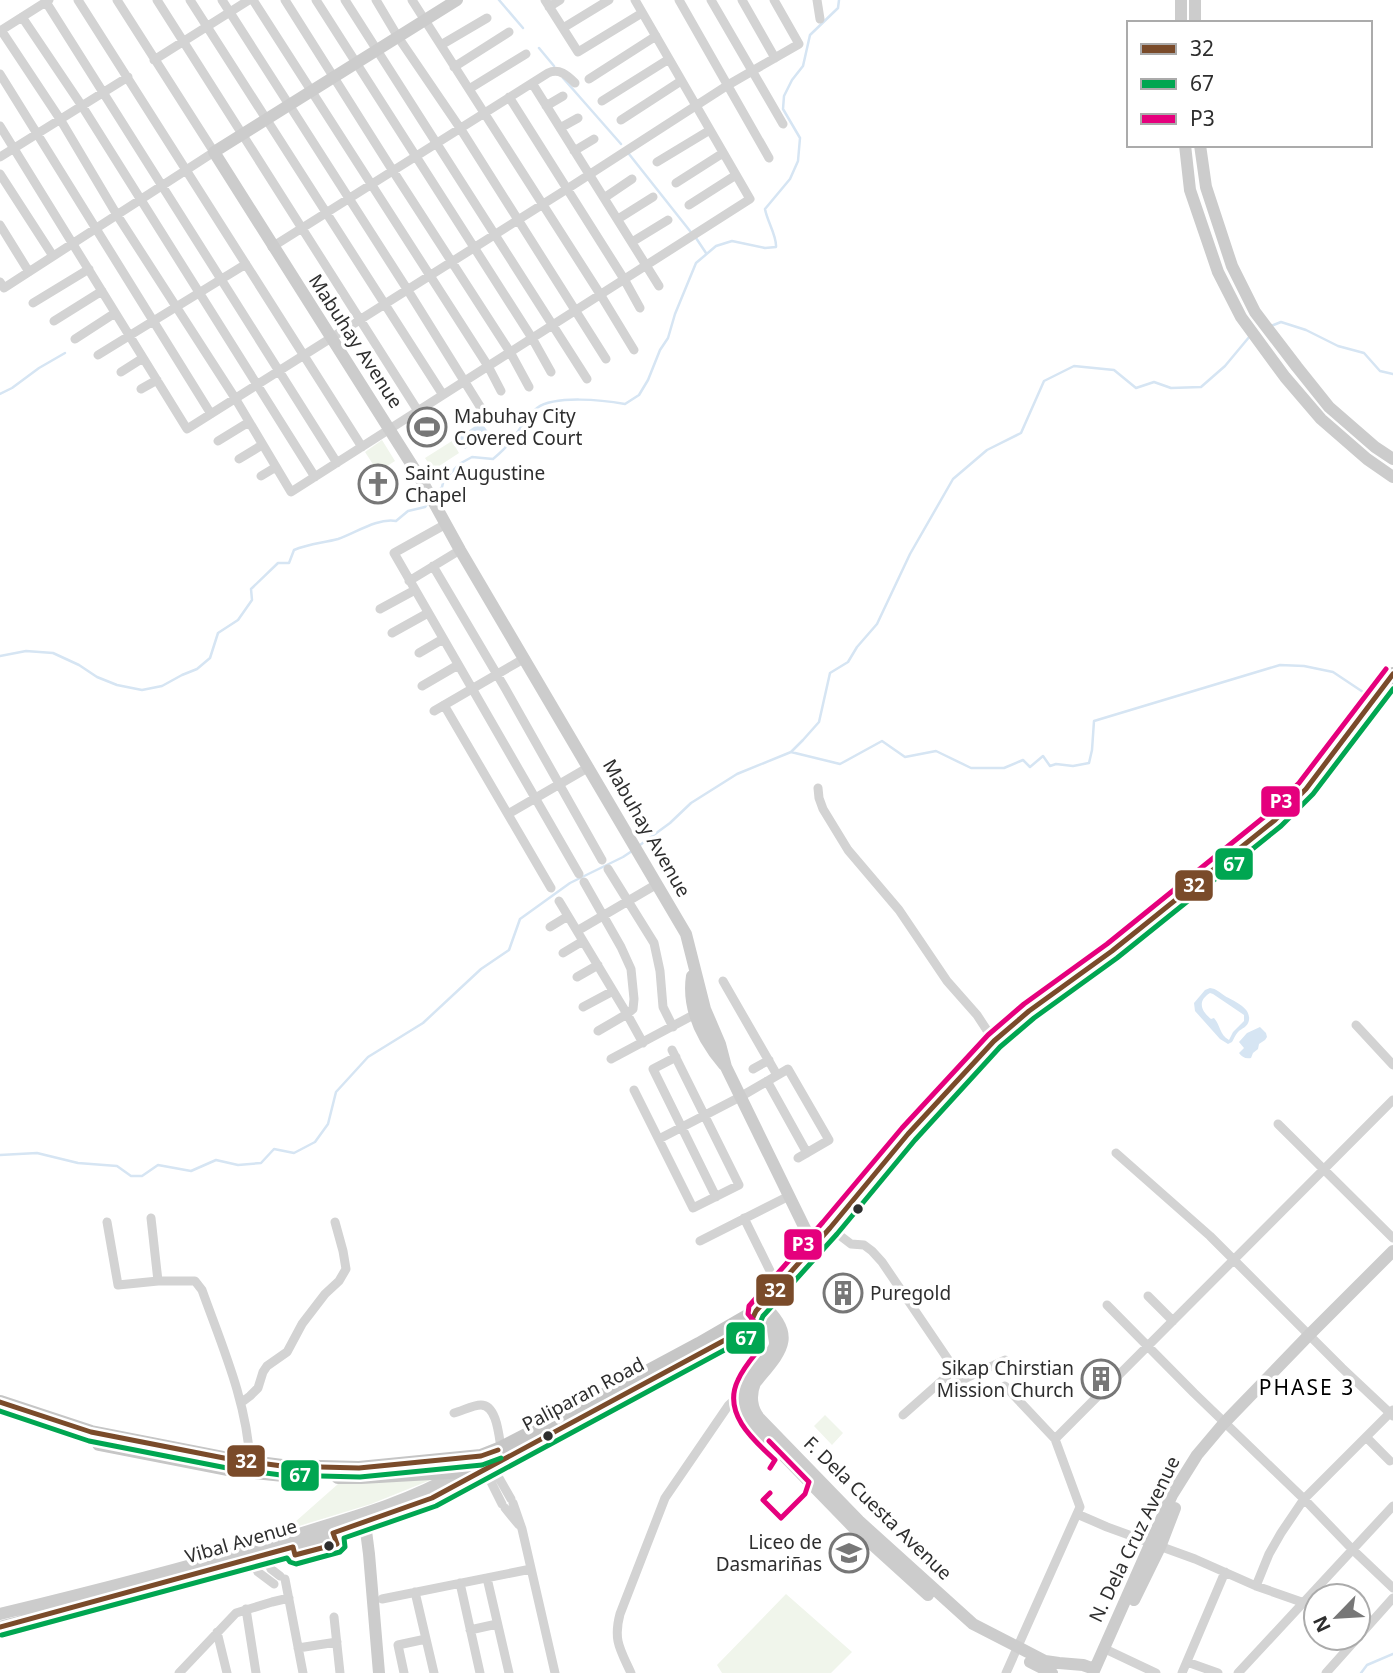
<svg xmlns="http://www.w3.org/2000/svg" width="1393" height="1673" viewBox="0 0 1393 1673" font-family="'Noto Sans',sans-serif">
  <rect width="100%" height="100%" fill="#fff"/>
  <path fill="#f0f5eb" d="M382,440L395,461L378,472L365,452Z
    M452,441L459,453L433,470L425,458Z
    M825,1415L843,1433L832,1445L814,1426Z
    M433,1479L371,1504L286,1530L338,1484Z
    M786,1594L852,1652L831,1673H722L717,1665Z"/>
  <path fill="#d6e5f3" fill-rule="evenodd" d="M481,422L489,433L465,449L458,438Z
    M1210,988C1217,989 1219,992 1225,996C1233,1001 1251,1007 1249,1020C1248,1027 1242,1028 1238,1032C1235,1035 1234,1039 1232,1042L1228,1044L1220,1039L1195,1011L1194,1003L1205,990ZM1210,993L1213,994L1244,1015V1021L1233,1032L1229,1040C1219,1034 1221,1026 1214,1018L1211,1019C1201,1011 1197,1001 1210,993Z
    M1260,1027L1266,1033L1267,1037L1265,1040L1259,1044L1258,1049L1253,1053L1251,1058C1245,1059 1242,1057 1239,1053L1244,1048L1239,1042L1247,1033Z"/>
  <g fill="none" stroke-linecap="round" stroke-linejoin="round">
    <path stroke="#d6e5f3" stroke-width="2.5" d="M499,0L523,28
      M539,48L554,66
      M563,78L621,144
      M629,154L690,231
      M696,238L706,253
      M1271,326L1281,322L1306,330L1338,346L1364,353L1380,371L1393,374
      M0,394L12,388L39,368L65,353
      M435,495L442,487L444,479L461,463L472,457L493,459C499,454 505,449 509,443C519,432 526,417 537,408C555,395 603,400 625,404L639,395L648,380L660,350L668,338L675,314L696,263L716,246L732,241L765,248L776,247C777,236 767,221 765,209L790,179L798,161L800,138L783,109L784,96L792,80L803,66L810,35L838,8L839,0
      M0,656L26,651L53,653L79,665L97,677L117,685L142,690L162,686L182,675L197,669L210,658L218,633L238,620L252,600L251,589L278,563H289L294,550C308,544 323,543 338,539C356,533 376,518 396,521L408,511L425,507L428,503
      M791,752L840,764L882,741L905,757L936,751L971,768H1004L1023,760L1030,767L1043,756L1050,766L1056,764L1073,766L1089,763L1092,750L1094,721L1280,665L1304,666L1333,672L1366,694
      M640,845L670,823L691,803L737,774L791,752L803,740L819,722L830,673L848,662L857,647L877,624L910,554L953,479L987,450L1021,433L1044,381L1074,366L1114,370L1136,388L1154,382L1171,388L1201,387L1225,366L1250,336
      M0,1155L37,1153L78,1163L117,1166L131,1176H142L158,1165L191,1171L216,1160L238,1165L261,1163L274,1149L294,1153L315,1142L328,1124L336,1092L368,1057L423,1023L481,969L509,950L520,919L570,883L623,857L632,851
      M1361,1673L1367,1665L1393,1654"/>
    <path stroke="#d3d3d3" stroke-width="9" d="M78,0L362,447
      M157,0L418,411
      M190,0L443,395
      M222,0L407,289L481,408
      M253,0L488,366L501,391
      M285,0L393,171L510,352L529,387
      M316,0L532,338L551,372
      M345,0L587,379
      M376,0L398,37L460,128L606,359
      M412,0L600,294L634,350
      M545,0L578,52L642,13
      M679,0L769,158
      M711,0L783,124
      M742,0L775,58
      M817,0L820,19
      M46,2L337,463
      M549,7L560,0
      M22,17L82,106L315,477
      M563,28L609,0
      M1,30L60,119L117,215L235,398L291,492L750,199L635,0
      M0,31L49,0
      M441,45L487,18
      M154,60L249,0
      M454,67L509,32
      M0,74L211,414
      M589,79L656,36
      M532,83L659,286
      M469,89L526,54
      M509,97L624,279L640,308
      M602,101L669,59
      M546,106L563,96
      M621,120L681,81
      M0,126L187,429L567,189L728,85L799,44L774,0
      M560,128L578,118
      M574,151L594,139
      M0,157L128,77
      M657,162L710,130
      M0,174L53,256
      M676,183L723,153
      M604,198L632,179
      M689,205L736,175
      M618,219L653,197
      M0,225L29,272
      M632,242L668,220
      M272,247L548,73C559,68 567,75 575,83
      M0,282L4,288L214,152L117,0
      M33,303L89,269
      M54,321L102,291
      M75,339L115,313
      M98,355L246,264
      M121,372L143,358
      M141,389L157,380
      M218,441L249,422
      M239,459L262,445
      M261,476L276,467
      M446,524L394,553L579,874
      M433,566L505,688L602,860
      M409,581L460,550
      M380,609L415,590
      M392,633L428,613
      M419,653L443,639
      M422,686L458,665
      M444,705L551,888
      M434,711L525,658
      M818,788L819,798L823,809L848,850L899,910L947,981L977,1015L994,1041
      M508,814L589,767
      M608,869L654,943L660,971L663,1007L673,1027
      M584,882L621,947L631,969L634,999L633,1009L627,1014L598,1031
      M559,901L627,1014L643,1043
      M550,927L568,916
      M577,931L657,884
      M563,953L583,941
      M577,977L598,965
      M723,981L777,1075
      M583,1007L613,991
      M1356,1025L1393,1065
      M676,1057L653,1069L716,1197
      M611,1059L699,1012
      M753,1069L769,1060
      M767,1081L807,1153
      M634,1090L693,1208L739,1185L672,1050
      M1278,1124L1393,1238
      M659,1139L740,1097L788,1069L829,1140L798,1158
      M1116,1153L1210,1236L1342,1368L1393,1416
      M151,1218L158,1281
      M744,1218L778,1287
      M107,1222L118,1285L158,1281H195L202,1290C222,1346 247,1402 250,1462
      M830,1228L851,1244L864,1245L872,1251L882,1262L962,1380L1005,1360
      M700,1241L789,1196
      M1148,1296L1173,1321
      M1107,1305L1194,1393L1304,1499L1353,1550L1393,1588
      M1005,1386L1055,1439L1080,1507L1006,1673
      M242,1402L250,1396L258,1388L263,1372L267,1366L287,1352L302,1324L325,1294L339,1281L346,1269L343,1251L335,1222
      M454,1413C462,1411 473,1405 481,1405C497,1405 499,1437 501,1448
      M903,1415L955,1369
      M1366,1437L1390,1461
      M1055,1439L1393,1100
      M491,1464L511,1499
      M484,1468L502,1504
      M513,1503L522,1529L555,1673
      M505,1508L519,1525
      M1077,1514L1107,1527L1195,1559L1256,1586L1316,1607
      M265,1555L271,1569L280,1576
      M252,1559L258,1572L274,1584
      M487,1578L509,1673
      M285,1579L303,1673
      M460,1583L480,1673
      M1256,1586L1269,1554L1281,1533L1304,1499L1393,1410
      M415,1592L434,1673
      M382,1599L531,1569
      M246,1609L256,1673
      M334,1617L340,1673
      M470,1630L497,1624
      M217,1632L227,1673
      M298,1648L337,1642
      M1103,1648L1156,1673
      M1187,1662L1218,1673
      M179,1673L236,1613L272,1602L289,1598
      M404,1673L398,1645L426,1639
      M631,1673C620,1649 613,1640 620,1614L665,1498L728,1406C733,1401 738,1395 746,1395
      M1182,1673L1225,1572
      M1238,1673L1393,1506
      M1326,1673L1393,1598"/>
    <path stroke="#ccc" stroke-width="12" d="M457,0L214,152L422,481L460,550L686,934L705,1009L720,1044L726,1067L814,1247
      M1181,23V0
      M1195,23V0
      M1185,145L1190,190L1218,272L1241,317L1285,377L1321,419L1367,459L1393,477
      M1200,145L1206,187L1232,266L1255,312L1297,367L1329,407L1375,447L1393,459
      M692,976C687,1009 703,1040 724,1065
      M762,1304C799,1337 780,1352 755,1383C750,1395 751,1409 760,1419L859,1521L973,1624L1045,1661L1059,1663L1083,1665L1094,1669
      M756,1311C767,1322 775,1330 772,1346L744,1387C741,1399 743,1409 748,1419L853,1527L928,1595
      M362,1515L365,1523L369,1554L379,1673
      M1134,1600L1160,1547L1175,1508
      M0,1614C99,1590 198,1565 295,1535C351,1518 409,1502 460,1472
      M0,1627L252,1559L360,1525L432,1498L484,1470
      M1030,1662L1052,1673
      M1093,1673L1172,1495L1197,1455L1224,1423L1309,1335L1393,1251"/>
    <path stroke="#c6c6c6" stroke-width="14" d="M0,1402L91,1432L229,1459L282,1466L359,1468L481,1456L501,1448L602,1396L699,1344L756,1311L830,1228L908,1134L994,1041L1029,1011L1112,951L1275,820L1306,789L1393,674
      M99,1444L227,1469L293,1476
      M338,1477H361L484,1470L556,1431"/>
    <defs>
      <path id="bus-1" d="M0,1402L91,1432L229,1459L282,1466L359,1468L481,1456L498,1450
        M0,1627L293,1547L295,1555L337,1544L333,1533L432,1498L738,1333L750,1324L756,1311L830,1228L908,1134L994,1041L1029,1011L1112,951L1275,820L1306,789L1393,674"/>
      <path id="bus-2" d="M0,1411L89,1441L227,1468L281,1475L360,1477L482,1465L501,1458
        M2,1635L287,1558L290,1562L296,1564L340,1552L345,1547L344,1538L436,1506L743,1340L757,1330L763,1316L837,1234L915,1140L1000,1047L1034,1018L1117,958L1281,826L1313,794L1393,689"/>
      <path id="bus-3" d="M769,1441L809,1482L805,1494L781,1518L763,1500L770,1493
        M770,1468L775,1460C753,1440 722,1413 738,1380C744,1366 755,1355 764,1343L762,1331L748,1314L749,1306L823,1222L902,1128L988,1035L1024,1004L1107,944L1269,813L1299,783L1386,669"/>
    </defs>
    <use href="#bus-1" stroke="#fff" stroke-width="10"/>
    <use href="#bus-2" stroke="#fff" stroke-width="10"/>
    <use href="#bus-3" stroke="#fff" stroke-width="10"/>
    <use href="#bus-1" stroke="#7a4b2a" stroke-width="5"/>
    <use href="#bus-2" stroke="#00a651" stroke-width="5"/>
    <use href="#bus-3" stroke="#e5007d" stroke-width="5"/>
  </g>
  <defs>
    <symbol id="stadium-ring" viewBox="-11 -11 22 22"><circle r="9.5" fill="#fff" stroke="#777" stroke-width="1.5"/><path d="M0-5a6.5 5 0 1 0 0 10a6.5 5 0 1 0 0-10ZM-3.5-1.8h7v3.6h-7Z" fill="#777"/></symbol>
    <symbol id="church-ring" viewBox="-11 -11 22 22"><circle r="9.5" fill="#fff" stroke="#777" stroke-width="1.5"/><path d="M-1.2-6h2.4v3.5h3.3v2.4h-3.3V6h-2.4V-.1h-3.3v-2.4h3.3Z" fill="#777"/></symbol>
    <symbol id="building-ring" viewBox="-11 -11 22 22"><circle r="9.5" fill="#fff" stroke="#777" stroke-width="1.5"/><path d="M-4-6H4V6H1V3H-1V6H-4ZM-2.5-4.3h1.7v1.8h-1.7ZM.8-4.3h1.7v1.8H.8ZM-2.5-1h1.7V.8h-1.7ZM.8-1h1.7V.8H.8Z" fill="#777"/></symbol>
    <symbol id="school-ring" viewBox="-11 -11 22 22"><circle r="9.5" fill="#fff" stroke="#777" stroke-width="1.5"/><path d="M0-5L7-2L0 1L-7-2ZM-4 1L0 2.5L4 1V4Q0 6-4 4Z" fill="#777"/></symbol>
  </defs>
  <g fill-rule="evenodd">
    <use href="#stadium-ring" x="405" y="405" width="44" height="44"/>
    <use href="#church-ring" x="356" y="462" width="44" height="44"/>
    <use href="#building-ring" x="821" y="1271" width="44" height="44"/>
    <use href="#building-ring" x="1079" y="1357" width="44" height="44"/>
    <use href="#school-ring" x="827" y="1531" width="44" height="44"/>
  </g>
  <g fill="#2e2e2e" stroke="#fff" stroke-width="2.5">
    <circle cx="858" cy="1209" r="6"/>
    <circle cx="548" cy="1436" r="6"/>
    <circle cx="329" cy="1546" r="6"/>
  </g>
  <g text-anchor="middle" stroke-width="7" stroke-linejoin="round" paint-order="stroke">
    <g font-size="19" fill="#2e2e2e" stroke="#fff">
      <text transform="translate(356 341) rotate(57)" y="7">Mabuhay Avenue</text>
      <text transform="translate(647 828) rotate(60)" y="7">Mabuhay Avenue</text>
      <text transform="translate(583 1394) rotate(-28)" y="7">Paliparan Road</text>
      <text transform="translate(878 1508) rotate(44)" y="7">F. Dela Cuesta Avenue</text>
      <text transform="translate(1134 1539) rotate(-64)" y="7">N. Dela Cruz Avenue</text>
      <text transform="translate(241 1541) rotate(-16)" y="7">Vibal Avenue</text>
    </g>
    <g font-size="19" fill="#2e2e2e" stroke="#fff" text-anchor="start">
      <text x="454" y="423">Mabuhay City<tspan x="454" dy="22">Covered Court</tspan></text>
      <text x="405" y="480">Saint Augustine<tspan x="405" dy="22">Chapel</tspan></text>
      <text x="870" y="1300">Puregold</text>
      <text x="1074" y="1375" text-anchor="end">Sikap Chirstian<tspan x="1074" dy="22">Mission Church</tspan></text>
      <text x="822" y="1549" text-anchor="end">Liceo de<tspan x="822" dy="22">Dasmariñas</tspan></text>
    </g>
    <g font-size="21" letter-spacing="2" fill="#000" stroke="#fff">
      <text x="1307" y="1395">PHASE 3</text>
    </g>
  </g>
  <g stroke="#fff" stroke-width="2.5">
    <rect x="1260" y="785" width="41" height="33" rx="7" fill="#e5007d"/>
    <rect x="1214" y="847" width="40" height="34" rx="7" fill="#00a651"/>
    <rect x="1174" y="869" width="40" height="33" rx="7" fill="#7a4b2a"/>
    <rect x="783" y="1228" width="40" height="33" rx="7" fill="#e5007d"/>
    <rect x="755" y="1273" width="40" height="34" rx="7" fill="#7a4b2a"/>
    <rect x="725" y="1321" width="41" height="34" rx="7" fill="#00a651"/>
    <rect x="226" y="1444" width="40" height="34" rx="7" fill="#7a4b2a"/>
    <rect x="280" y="1459" width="40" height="33" rx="7" fill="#00a651"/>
  </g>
  <g font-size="19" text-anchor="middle" font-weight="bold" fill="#fff">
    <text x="1281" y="808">P3</text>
    <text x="1234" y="871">67</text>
    <text x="1194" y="892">32</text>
    <text x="803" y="1251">P3</text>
    <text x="775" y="1297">32</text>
    <text x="746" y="1345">67</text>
    <text x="246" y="1468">32</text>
    <text x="300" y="1482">67</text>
  </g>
  <rect x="1127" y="21" width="245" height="126" fill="#ffffff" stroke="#ababab" stroke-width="2"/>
  <rect x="1141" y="44" width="35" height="10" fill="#7a4b2a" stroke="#ababab" stroke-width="2"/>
  <text x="1190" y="56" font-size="21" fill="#2e2e2e">32</text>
  <rect x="1141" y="79" width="35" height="10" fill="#00a651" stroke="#ababab" stroke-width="2"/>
  <text x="1190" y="91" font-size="21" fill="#2e2e2e">67</text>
  <rect x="1141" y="114" width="35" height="10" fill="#e5007d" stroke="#ababab" stroke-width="2"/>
  <text x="1190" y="126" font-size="21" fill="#2e2e2e">P3</text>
  <g transform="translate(1337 1617) rotate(245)"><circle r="33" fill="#ffffff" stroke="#ababab" stroke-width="2"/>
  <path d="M0-5L12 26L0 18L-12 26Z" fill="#777777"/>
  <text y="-10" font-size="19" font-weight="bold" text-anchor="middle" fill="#2e2e2e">N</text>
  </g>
</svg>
